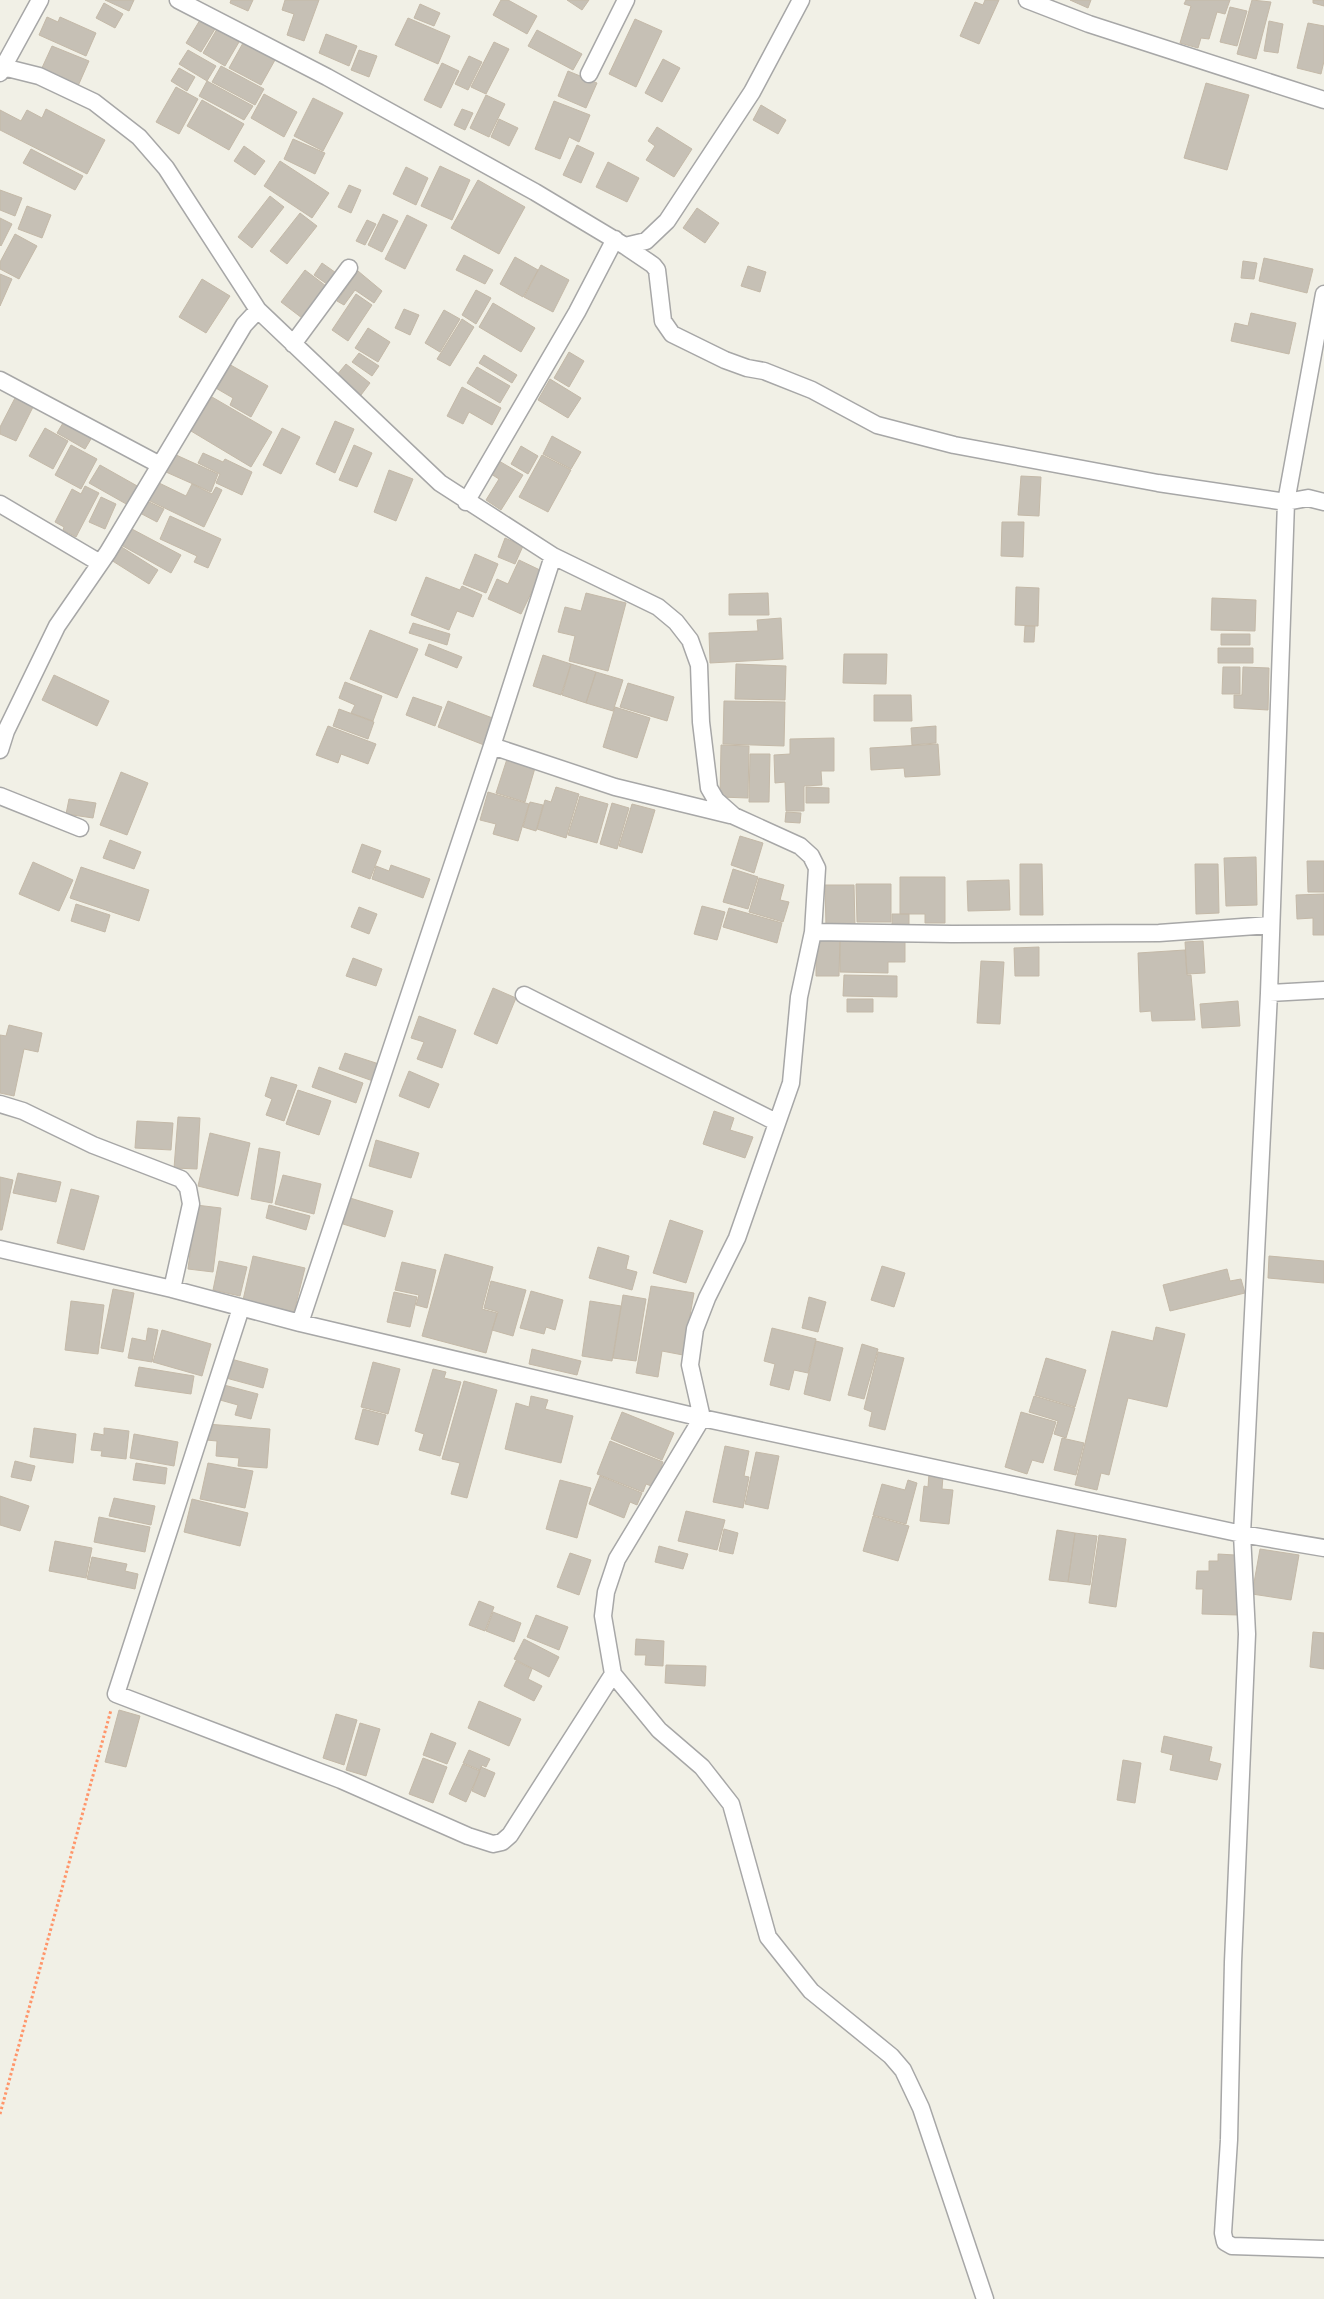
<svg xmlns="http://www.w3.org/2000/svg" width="1324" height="2299" viewBox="0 0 1324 2299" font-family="Arial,sans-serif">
  <rect width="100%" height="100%" fill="#f1f0e6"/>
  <path fill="#c6c0b5" stroke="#c4b9a8" d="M105,0H134L129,11Z
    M231,0H253L248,11L230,3Z
    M285,0H319L304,41L287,35L294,14L282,10Z
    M501,0H508L537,16L527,34L493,15Z
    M567,0H589L582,10Z
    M985,0H999L979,44L960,36L975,2L983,5Z
    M1070,0H1091L1088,8Z
    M1186,0H1230L1225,14L1217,12L1209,39L1201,38L1198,48L1180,43L1191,6L1184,4Z
    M1252,0L1271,2L1256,59L1237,54Z
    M1313,0H1324V6L1313,3Z
    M104,3L123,14L115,28L96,18Z
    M420,4L440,13L434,26L414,18Z
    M1230,7L1247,11L1237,46L1220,42Z
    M47,17L58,22L60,17L96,33L86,56L39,35Z
    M408,18L450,36L438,64L395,45Z
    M635,19L662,31L636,87L609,74Z
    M200,20L215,29L201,52L186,43Z
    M1269,21L1283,24L1278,53L1264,51Z
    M1308,23L1324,26V61L1321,74L1297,68Z
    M217,29L239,42L225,66L203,53Z
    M537,30L582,54L573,70L528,46Z
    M326,34L357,46L349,66L319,53Z
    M494,42L509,49L486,94L471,87Z
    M243,43L275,60L261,85L229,68Z
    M52,46L89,61L78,86L41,70Z
    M188,50L216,66L207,81L179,64Z
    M359,50L377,56L369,77L351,70Z
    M469,56L482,62L468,90L455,84Z
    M663,59L680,68L662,102L645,93Z
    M442,63L459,71L441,108L424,100Z
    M221,66L264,89L255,105L212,82Z
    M179,68L195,77L187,91L171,81Z
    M568,71L597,83L586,108L558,96Z
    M207,81L253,106L244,120L199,96Z
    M1206,83L1249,95L1227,170L1184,158Z
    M176,87L198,99L179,134L156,122Z
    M264,94L297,112L284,137L251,118Z
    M486,95L505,104L489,137L470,128Z
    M313,98L343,113L323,151L294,136Z
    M202,100L244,124L229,150L187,126Z
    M554,101L590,115L579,142L569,137L560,159L535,149Z
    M761,105L786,120L778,134L753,120Z
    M46,109L105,140L87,174L0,130V110L21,121L27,110L42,118Z
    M462,109L473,113L465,130L454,125Z
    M499,119L518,128L509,146L491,137Z
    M657,127L692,149L674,177L646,160L655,146L648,141Z
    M293,139L325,153L315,174L284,159Z
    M577,145L594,153L581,183L563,175Z
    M244,146L265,161L255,175L234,161Z
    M31,149L83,176L75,190L23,163Z
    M280,161L329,193L312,218L264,186Z
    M608,162L639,178L627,202L596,187Z
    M440,166L470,180L452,220L421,206Z
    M406,167L428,178L416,205L393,194Z
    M478,180L525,207L499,254L451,228Z
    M349,185L361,190L351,213L338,207Z
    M0,190L22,198L15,216L0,210Z
    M270,196L284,207L252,248L238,237Z
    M27,206L51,215L42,238L18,229Z
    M697,208L719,223L705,243L683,228Z
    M300,213L317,226L287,264L270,251Z
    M383,214L398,221L382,252L368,245Z
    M407,215L427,225L405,269L385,259Z
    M0,218L12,224L1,246L0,245Z
    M367,220L376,224L365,245L356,241Z
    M15,234L37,246L19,279L0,269V262Z
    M464,255L493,270L485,284L456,270Z
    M515,257L538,270L523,297L500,284Z
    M1264,258L1313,269L1307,293L1259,281Z
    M1243,261L1257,263L1254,279L1241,278Z
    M322,263L339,275L331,287L314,275Z
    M541,265L569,280L553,312L524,297Z
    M748,266L766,272L760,292L741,286Z
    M305,270L326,286L302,318L281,302Z
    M358,271L382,291L374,303L355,290L344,305L337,301Z
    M0,274L12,279L0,306Z
    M202,279L230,296L206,333L179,317Z
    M476,290L491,298L476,324L462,315Z
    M356,294L372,305L348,341L332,330Z
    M493,303L535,328L521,352L479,327Z
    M404,309L419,315L410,335L395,328Z
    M444,310L460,319L440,352L425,343Z
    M1251,313L1296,323L1289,354L1231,341L1235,323L1248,326Z
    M462,319L474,327L450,366L437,359Z
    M368,328L390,342L378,362L355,348Z
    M569,352L584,361L569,387L554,378Z
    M359,353L379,366L372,376L352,362Z
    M484,355L517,375L512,383L479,363Z
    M227,363L268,386L251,417L230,405L233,398L214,387Z
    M346,364L370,383L361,395L336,376Z
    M477,367L510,386L500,403L467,383Z
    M550,379L581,398L568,418L538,400Z
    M462,387L501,408L492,425L469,412L463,424L447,416Z
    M212,397L272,432L251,467L186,428L198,409L203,411Z
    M15,398L33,407L16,441L0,434V427Z
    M66,418L94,434L85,449L57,433Z
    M335,421L354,429L335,473L316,464Z
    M45,428L68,441L53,469L29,456Z
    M282,428L300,437L281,474L263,465Z
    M552,436L581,452L571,469L543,454Z
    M71,445L97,459L81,489L55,475Z
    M354,445L372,453L357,487L339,480Z
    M521,446L538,456L528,474L511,464Z
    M203,453L223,462L225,459L252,472L242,495L216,483L220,474L198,463Z
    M174,454L218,474L211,492L166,472Z
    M542,455L571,470L548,512L519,497Z
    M499,461L523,475L501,510L486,500L499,479L491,474Z
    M100,465L139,487L128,505L89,483Z
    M389,470L413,479L396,521L374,512Z
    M1021,476L1041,477L1039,516L1018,515Z
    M157,482L186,496L192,484L212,494L216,487L222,490L204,527L148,500Z
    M85,486L99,493L76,537L63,530L64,527L55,522L72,489L81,494Z
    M101,497L116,504L105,529L89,522Z
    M147,501L164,509L157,522L140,513Z
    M170,516L221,539L208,568L194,562L197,556L160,539Z
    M1002,522H1024L1023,557L1001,556Z
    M130,528L181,555L171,573L121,545Z
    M505,538L523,546L515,564L498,557Z
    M120,546L158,570L149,584L111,560Z
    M475,554L498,564L486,593L463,584Z
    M519,560L542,571L521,614L488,599L497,579L508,584Z
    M426,577L460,590L462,586L482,595L473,617L457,611L449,630L411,615Z
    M1016,587L1039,588L1038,626L1015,625Z
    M586,593L626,603L608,671L569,661L575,636L558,632L565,607L581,611Z
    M768,593L769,615H729V594Z
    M1212,598L1256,600L1255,631L1211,630Z
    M781,618L783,659L710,663L709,633L758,631L757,620Z
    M413,623L450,634L447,645L409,633Z
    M1025,626H1035L1034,642H1024Z
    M370,630L418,649L397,698L350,679Z
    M1221,634H1250V645H1221Z
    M429,644L462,657L457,668L425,655Z
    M1218,648H1253V663H1218Z
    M844,654H887L886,684L843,683Z
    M543,655L571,664L561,695L533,686Z
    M571,664L596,672L586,703L562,695Z
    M736,664L786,666L785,700L735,699Z
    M1223,667H1240V694H1222Z
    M1243,667L1269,668L1268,710L1234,708V695H1242Z
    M596,672L623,680L613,711L586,703Z
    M54,675L109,701L97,726L42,700Z
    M345,682L382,696L373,721L351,713L355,705L339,698Z
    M628,683L674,697L667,721L620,707Z
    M874,695H911L912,721H874Z
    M413,697L442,707L435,726L406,715Z
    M448,701L495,719L484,745L438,727Z
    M724,701L785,702L784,746L723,744Z
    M615,707L650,718L637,758L603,747Z
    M339,709L374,722L368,739L333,726Z
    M328,726L376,744L368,764L341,754L338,763L316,755Z
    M936,726V743L912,745L911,728Z
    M834,738V771H821L822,785L804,786V811H786L785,782L775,783L774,755L790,754V739Z
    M938,744L940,775L905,777L904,768L871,770L870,748Z
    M721,745L749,746L748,798L720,797Z
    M750,754H770L769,802H749Z
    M507,759L535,768L525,802L496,793Z
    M121,772L148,783L127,835L100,825Z
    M556,787L579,794L566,838L537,829L545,800L551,802Z
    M806,787L829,788V803H806Z
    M488,792L529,804L518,841L493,834L496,824L480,820Z
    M580,796L608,804L597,843L568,835Z
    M69,799L96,803L93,818L66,814Z
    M530,802L543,805L536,831L523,827Z
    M612,803L629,808L617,849L600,844Z
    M632,804L655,810L642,853L619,846Z
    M786,812L801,813L800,823L785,822Z
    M740,836L763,843L754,873L731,865Z
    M110,840L141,852L134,869L103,858Z
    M362,844L381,851L370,879L352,872Z
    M1256,857L1257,905L1226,906L1224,858Z
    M1307,861H1324V892H1308Z
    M33,862L73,880L59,911L19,894Z
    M1020,864H1042L1043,915H1020Z
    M1195,864H1218L1219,913L1196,914Z
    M391,865L430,879L423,898L372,879L376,866L389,871Z
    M81,867L149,890L139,921L70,898Z
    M733,869L758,877L748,909L723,902Z
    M900,877H945V923H925V914H900Z
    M759,878L784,885L780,900L789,902L783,922L749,912Z
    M1009,880L1010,910L968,911L967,881Z
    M856,884H891V922H857Z
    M825,885H854L855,926L826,927Z
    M1324,894V935H1313V918L1297,919L1296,895Z
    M76,904L110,915L105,932L71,921Z
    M702,906L725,912L717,940L694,934Z
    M359,907L377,914L369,934L351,927Z
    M729,908L782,923L777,943L723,927Z
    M892,914H909V931H892Z
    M840,934L905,935V962H888V973L840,972Z
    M816,937H840L839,976H816Z
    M1203,941L1205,973L1187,974L1185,942Z
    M1039,947V976H1015L1014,948Z
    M1185,950L1187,975H1191L1195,1020L1152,1021L1151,1011L1140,1012L1138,953Z
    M353,958L382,969L376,986L346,976Z
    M981,961L1004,962L1000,1024L977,1023Z
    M844,975L897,976V997L843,996Z
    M493,988L516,998L497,1044L474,1034Z
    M847,999H873V1012H847Z
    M1238,1001L1240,1026L1202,1028L1200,1004Z
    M419,1016L456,1030L442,1068L417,1059L424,1042L411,1038Z
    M9,1025L42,1033L38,1052L24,1049L14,1096L0,1093V1035L6,1036Z
    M345,1053L379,1064L373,1081L339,1069Z
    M319,1067L363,1083L356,1103L312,1087Z
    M409,1071L439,1084L429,1108L399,1096Z
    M271,1077L297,1085L284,1121L266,1115L272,1099L265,1096Z
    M298,1090L331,1101L319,1135L286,1124Z
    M714,1111L734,1118L730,1130L753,1137L745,1158L703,1144Z
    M178,1117L200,1118L197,1169L174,1168Z
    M137,1121L173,1123L171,1150L135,1148Z
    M210,1133L250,1143L238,1196L198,1186Z
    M376,1140L419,1153L411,1178L369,1166Z
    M259,1148L280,1152L272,1203L251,1199Z
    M18,1173L61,1182L56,1202L13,1193Z
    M283,1175L321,1184L314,1214L275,1204Z
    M0,1177L13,1180L2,1230H0Z
    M71,1189L99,1196L84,1250L57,1243Z
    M350,1198L393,1211L385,1237L343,1224Z
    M196,1205L221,1208L213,1272L188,1269Z
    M269,1205L310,1216L306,1230L266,1218Z
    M670,1220L703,1231L686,1283L653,1273Z
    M598,1247L629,1256L626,1269L637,1272L632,1290L589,1278Z
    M445,1254L493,1267L482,1309L497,1313L486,1353L422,1336Z
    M253,1256L305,1268L294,1312L243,1300Z
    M1269,1256L1324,1261V1283L1268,1278Z
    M219,1261L247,1267L240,1296L213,1290Z
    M402,1262L436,1270L427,1308L416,1305L419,1295L395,1290Z
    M882,1266L905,1273L894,1307L871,1300Z
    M1227,1269L1230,1281L1241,1279L1245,1293L1170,1311L1163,1285Z
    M491,1281L526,1290L513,1336L492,1330L498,1312L484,1308Z
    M651,1286L694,1293L683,1355L662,1351L658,1377L636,1373Z
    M113,1289L134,1293L123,1352L101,1348Z
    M531,1291L563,1300L555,1330L546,1327L544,1334L520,1328Z
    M394,1292L417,1297L410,1327L387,1322Z
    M623,1295L646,1299L636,1361L613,1358Z
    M809,1297L826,1302L818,1332L802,1328Z
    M71,1301L104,1305L98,1354L65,1350Z
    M590,1301L621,1306L612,1361L582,1356Z
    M1156,1327L1185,1334L1167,1407L1128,1398L1109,1475L1101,1473L1097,1490L1075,1485L1112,1331L1153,1341Z
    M148,1328L158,1330L152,1362L128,1358L132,1338L146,1341Z
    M772,1328L816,1339L808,1373L794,1370L789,1390L770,1385L775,1364L764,1361Z
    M162,1330L211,1344L202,1376L153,1362Z
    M816,1341L843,1348L830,1401L804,1394Z
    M862,1344L878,1349L864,1399L848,1395Z
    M532,1349L581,1361L577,1375L529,1364Z
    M878,1352L904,1358L885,1430L869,1426L872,1412L864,1409Z
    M1046,1358L1086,1370L1075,1407L1035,1395Z
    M231,1359L268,1369L263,1388L226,1378Z
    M373,1362L400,1369L388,1414L361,1407Z
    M139,1367L194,1376L191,1394L135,1386Z
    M433,1369L446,1372L444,1378L461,1382L440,1456L419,1450L424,1434L415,1431Z
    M464,1381L497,1390L467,1498L451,1494L460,1463L442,1459Z
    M224,1385L258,1394L251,1419L235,1415L238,1405L220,1400Z
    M531,1396L548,1400L545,1409L573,1416L561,1463L505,1449L516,1403L529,1407Z
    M1034,1396L1075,1408L1066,1438L1054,1434L1058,1421L1029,1412Z
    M363,1409L386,1415L378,1445L355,1439Z
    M622,1412L674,1433L662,1460L611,1439Z
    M1021,1412L1056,1422L1043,1463L1032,1460L1027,1474L1005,1467Z
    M207,1424L270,1429L267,1468L238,1466L239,1458L216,1456L217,1441L206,1440Z
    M34,1428L76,1434L73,1463L30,1457Z
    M104,1428L129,1431L126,1459L101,1456L102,1451L91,1450L94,1433L104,1435Z
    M134,1434L178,1442L174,1466L130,1458Z
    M1062,1438L1084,1443L1076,1475L1054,1470Z
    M610,1441L663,1462L654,1487L646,1484L643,1492L597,1474Z
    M725,1446L749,1451L744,1476L749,1477L743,1508L713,1502Z
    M756,1452L779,1456L768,1509L745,1504Z
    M15,1461L35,1466L31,1481L11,1477Z
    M136,1463L167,1468L165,1484L133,1480Z
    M208,1463L253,1471L245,1508L200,1499Z
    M929,1474L943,1476L942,1489L953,1490L949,1524L920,1521L924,1486L928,1487Z
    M600,1476L642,1493L637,1505L630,1502L624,1518L589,1504Z
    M560,1480L591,1488L577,1538L546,1529Z
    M908,1480L917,1483L906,1524L873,1515L882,1484L905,1490Z
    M0,1496L29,1506L20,1531L0,1525Z
    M114,1498L155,1506L151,1525L109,1516Z
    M192,1499L248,1513L240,1546L184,1532Z
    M686,1511L725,1520L717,1550L678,1541Z
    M873,1516L909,1526L898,1561L863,1551Z
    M99,1517L150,1527L145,1552L94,1542Z
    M724,1529L738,1533L733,1554L719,1551Z
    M1057,1530L1075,1533L1068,1582L1049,1580Z
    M1075,1533L1097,1536L1090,1585L1068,1582Z
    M1099,1535L1126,1539L1116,1607L1089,1603Z
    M55,1541L92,1548L86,1578L49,1571Z
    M659,1546L688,1554L683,1569L655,1562Z
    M1260,1549L1299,1555L1291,1600L1252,1594Z
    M570,1553L591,1560L579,1595L557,1587Z
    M1218,1554L1235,1555V1563H1241L1239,1615L1202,1614L1203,1589H1196L1197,1571H1209V1561H1218Z
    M92,1557L127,1564L125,1571L138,1574L135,1589L87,1579Z
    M479,1601L494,1607L485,1631L469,1625Z
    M493,1612L521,1623L514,1642L486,1631Z
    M536,1615L568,1627L559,1650L527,1637Z
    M1313,1632L1324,1633V1669L1310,1667Z
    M524,1639L559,1657L549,1677L514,1659Z
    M636,1639L664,1641L663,1666L645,1665L646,1655H635Z
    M516,1661L532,1669L528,1679L542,1686L534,1701L504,1686Z
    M666,1665L706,1666L705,1686L665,1683Z
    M479,1701L521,1719L509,1746L468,1728Z
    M119,1710L140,1716L126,1767L105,1762Z
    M336,1714L357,1720L344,1765L323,1758Z
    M360,1723L380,1729L366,1776L346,1770Z
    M431,1733L456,1743L447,1764L423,1755Z
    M1164,1736L1212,1747L1209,1761L1221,1764L1217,1780L1170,1770L1173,1755L1161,1752Z
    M469,1750L490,1759L486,1767L482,1765L480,1770L463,1763Z
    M423,1758L447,1767L433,1803L409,1794Z
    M1123,1760L1141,1763L1135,1803L1117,1800Z
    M463,1764L480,1771L466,1802L449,1794Z
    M481,1767L495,1773L485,1797L472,1791Z"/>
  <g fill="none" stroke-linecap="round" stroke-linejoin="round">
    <defs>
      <path id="minor" d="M178,0L327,77L535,192L625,246L646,241L667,221L752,92L801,0
        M1027,0L1089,24L1324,100
        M3,67L39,76L94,102L139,137L166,168L258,310L440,483L553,556L658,607L676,622L690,640L699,665L701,722L709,788L716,800L734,816L800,846L811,856L817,868L813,932L799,997L791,1083L737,1238L707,1298L695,1329L690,1365L702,1418L617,1559L606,1592L603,1616L613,1674L510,1835L502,1842L493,1844L468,1836L341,1780L116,1694L241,1308
        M0,73L40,0
        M589,74L626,0
        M625,246L653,265L657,270L663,321L672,334L725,360L747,368L764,371L812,390L877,425L954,445L1158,483L1286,502L1308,498L1324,502
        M1324,294L1286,502L1269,993L1242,1534L1247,1634L1233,1962L1229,2140L1223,2233L1225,2242L1232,2246L1324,2249
        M293,344L349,268
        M0,380L160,465
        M466,502L577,312L615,239
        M0,504L100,563
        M492,746L615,787L730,815
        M0,750L6,731L57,626L108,552L244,325L258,310
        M0,796L80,828
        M813,932L952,934L1159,933L1270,925
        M1269,993L1324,990
        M524,995L776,1122
        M0,1104L23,1111L93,1145L181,1179L188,1188L191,1204L172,1289
        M0,1249L172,1289L300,1323L702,1418L1242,1534L1324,1548
        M300,1323L492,746L553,556
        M613,1674L659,1730L702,1767L731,1804L768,1937L811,1991L891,2056L903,2070L921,2108L985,2299"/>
    </defs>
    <use href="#minor" stroke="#a7a7a7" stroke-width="19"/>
    <path stroke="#ff956a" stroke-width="3" stroke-dasharray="2.5 2.5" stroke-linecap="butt" d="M0,2114L111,1710"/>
    <use href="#minor" stroke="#fff" stroke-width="16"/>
  </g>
</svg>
